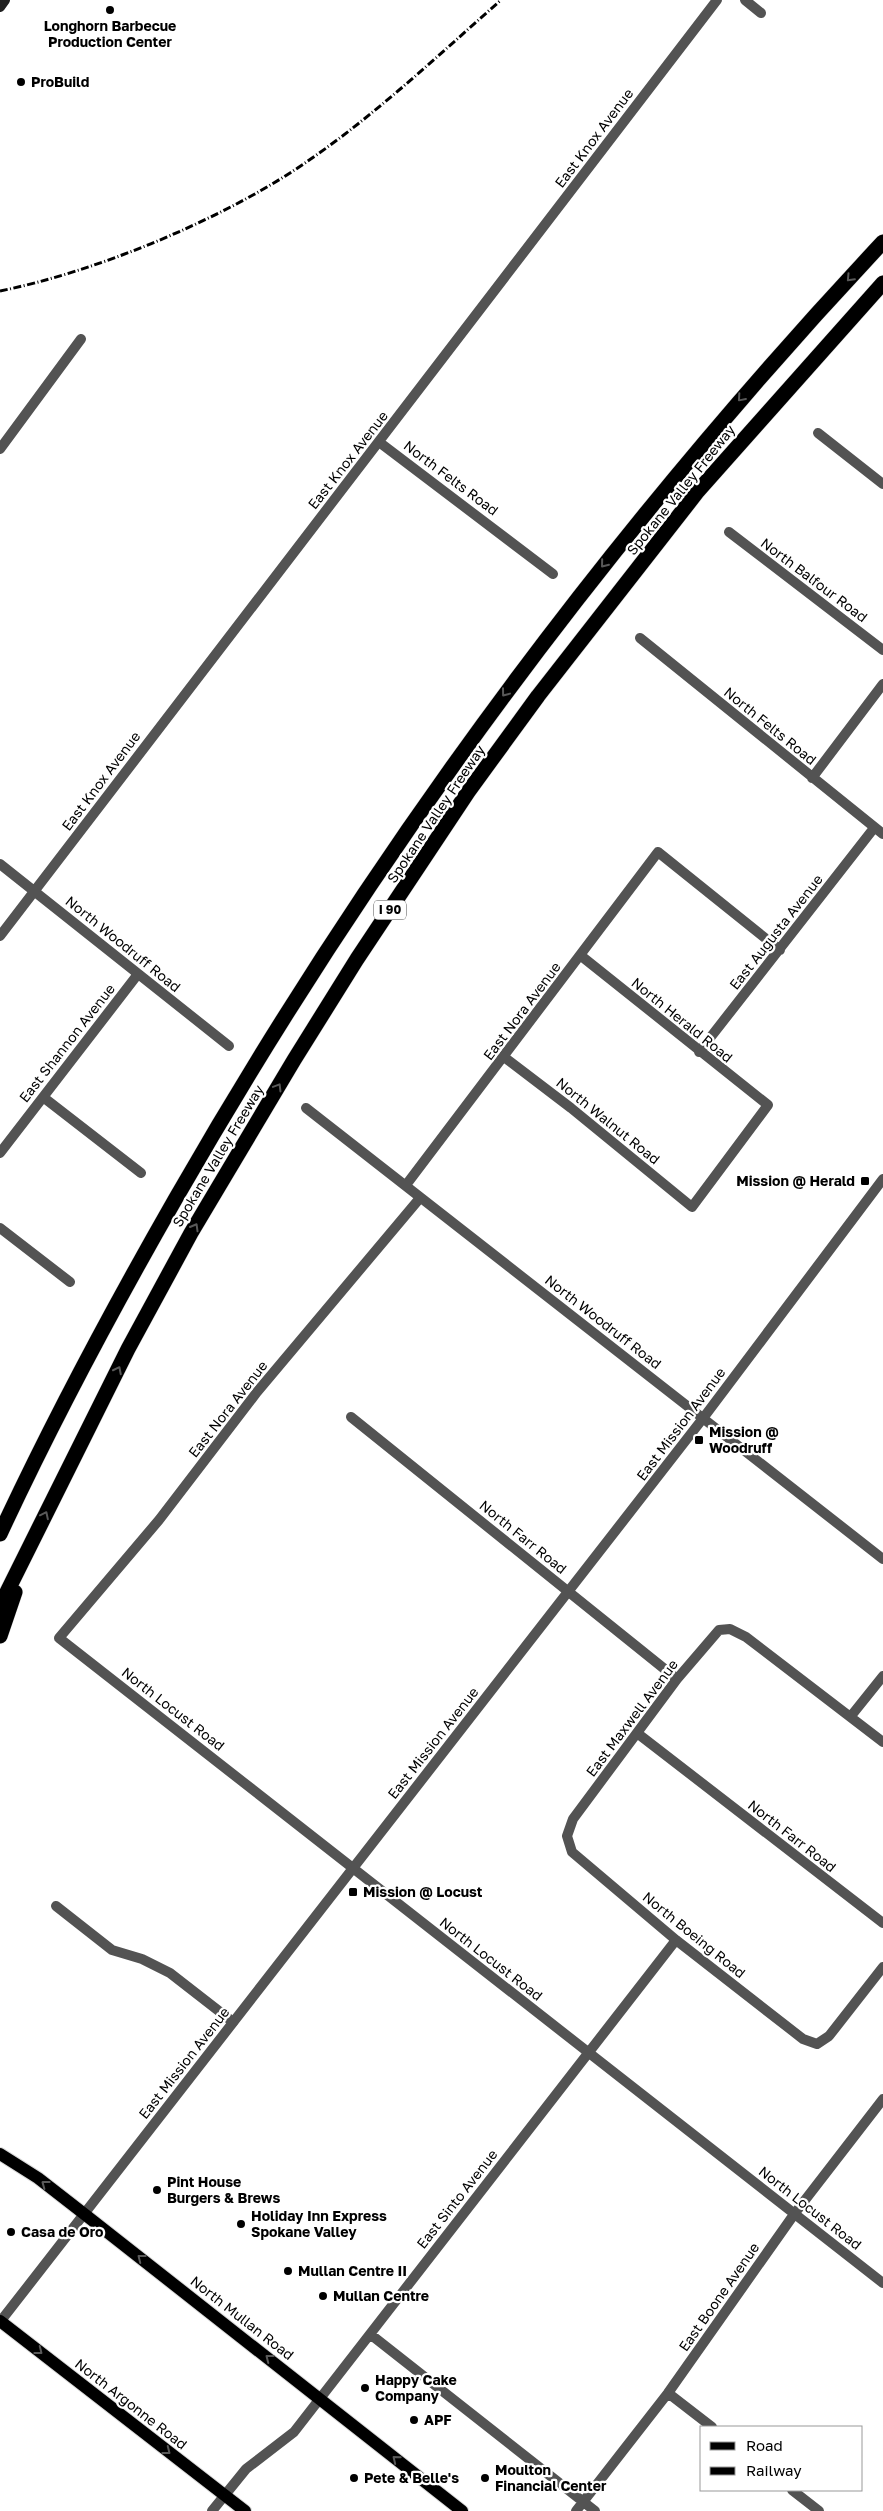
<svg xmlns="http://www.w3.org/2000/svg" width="883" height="2511" viewBox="0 0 883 2511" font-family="'Golos Text',sans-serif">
  <rect width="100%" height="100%" fill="#fff"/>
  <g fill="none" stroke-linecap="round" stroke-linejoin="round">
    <defs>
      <path id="primary" d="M0,2154L38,2178L83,2213L462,2511
        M0,2321L245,2511"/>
      <path id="motorway" d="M0,1534C53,1420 113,1308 176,1198C374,852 610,533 883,242
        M0,1606L128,1349L191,1233L294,1060L357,959L468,792L538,696L698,491L883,283
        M0,1636L15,1592"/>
    </defs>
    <use href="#primary" stroke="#dbdbdb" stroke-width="14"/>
    <use href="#motorway" stroke="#dbdbdb" stroke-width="16"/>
    <path stroke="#535353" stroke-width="10" d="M745,0L761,13
      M818,433L883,484
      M379,442L553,574
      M0,449L81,339
      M729,532L883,650
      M640,638L883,834
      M812,778L883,684
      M0,864L229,1046
      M0,936L717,0
      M699,1052L874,828
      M504,1057L571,1108L692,1207L768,1105L580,955
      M43,1097L141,1173
      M306,1108L883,1559
      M0,1153L138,974
      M406,1185L658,852L780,950
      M420,1198L257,1392L159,1520L59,1638L883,2283
      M0,1228L70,1282
      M351,1417L677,1679
      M851,1716L883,1676
      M637,1733L883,1923
      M883,1742L746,1637L730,1629L719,1630L677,1679L573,1819L567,1836L572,1852L676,1940L803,2039L817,2044L829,2036L883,1967
      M56,1906L112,1950L142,1959L170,1973L233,2022
      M370,2334L595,2511
      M668,2393L712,2427
      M792,2490L819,2511
      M212,2511L246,2469L294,2432L676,1940
      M576,2511L668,2393L795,2213L883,2099"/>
    <path stroke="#535353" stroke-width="10" d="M0,2322L704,1417L883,1179"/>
    <path stroke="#202020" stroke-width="10" d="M0,7L5,0"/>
    <use href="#primary" stroke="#000" stroke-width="12"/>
    <use href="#motorway" stroke="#000" stroke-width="15"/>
    <path stroke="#000" stroke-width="3" stroke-dasharray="8 2.5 1 2.5" stroke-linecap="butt" d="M0,291C94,272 213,223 293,171C368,122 434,59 501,0"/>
  </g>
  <defs><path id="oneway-chevron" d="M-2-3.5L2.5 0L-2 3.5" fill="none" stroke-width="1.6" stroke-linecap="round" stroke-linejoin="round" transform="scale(1.25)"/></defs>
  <g stroke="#595959">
    <use href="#oneway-chevron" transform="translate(850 278) rotate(133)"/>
    <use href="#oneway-chevron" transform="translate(741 398) rotate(131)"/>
    <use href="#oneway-chevron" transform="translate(604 564) rotate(129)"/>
    <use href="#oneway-chevron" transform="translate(505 693) rotate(127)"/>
    <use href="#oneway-chevron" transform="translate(278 1087) rotate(-59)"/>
    <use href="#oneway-chevron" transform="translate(195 1227) rotate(-60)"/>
    <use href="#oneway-chevron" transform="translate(118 1370) rotate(-63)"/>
    <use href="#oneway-chevron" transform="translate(45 1515) rotate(-64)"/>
    <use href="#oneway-chevron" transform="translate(45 2184) rotate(-143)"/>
    <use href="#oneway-chevron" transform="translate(141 2258) rotate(-142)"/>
    <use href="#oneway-chevron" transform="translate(39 2351) rotate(38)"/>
    <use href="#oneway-chevron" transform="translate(269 2358) rotate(-142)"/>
    <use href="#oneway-chevron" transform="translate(167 2451) rotate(38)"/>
    <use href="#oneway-chevron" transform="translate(396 2459) rotate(-141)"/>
  </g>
  <g fill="#000" stroke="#fff" stroke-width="2">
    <circle cx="110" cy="10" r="5"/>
    <circle cx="21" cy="82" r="5"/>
    <rect x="860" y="1176" width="10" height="10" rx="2.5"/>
    <rect x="694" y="1435" width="10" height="10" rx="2.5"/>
    <rect x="348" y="1887" width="10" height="10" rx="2.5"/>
    <circle cx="157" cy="2190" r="5"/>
    <circle cx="241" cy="2224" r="5"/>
    <circle cx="11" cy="2232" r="5"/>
    <circle cx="288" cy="2271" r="5"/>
    <circle cx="323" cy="2296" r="5"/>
    <circle cx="365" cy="2388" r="5"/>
    <circle cx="414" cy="2420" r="5"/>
    <circle cx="354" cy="2478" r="5"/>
    <circle cx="485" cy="2478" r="5"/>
  </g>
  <g text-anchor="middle" stroke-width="4.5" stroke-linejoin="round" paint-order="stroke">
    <rect fill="#fff" stroke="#4c4c4c" stroke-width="1" x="374" y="900.5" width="32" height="19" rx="4"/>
    <g font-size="12" font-weight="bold" fill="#000">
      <text x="390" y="914">I 90</text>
    </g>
    <g font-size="14" font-weight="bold" fill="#000" stroke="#fff" text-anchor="start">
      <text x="110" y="31" text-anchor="middle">Longhorn Barbecue<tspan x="110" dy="16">Production Center</tspan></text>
      <text x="31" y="87">ProBuild</text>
      <text x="855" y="1186" text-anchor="end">Mission @ Herald</text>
      <text x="709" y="1437">Mission @<tspan x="709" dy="16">Woodruff</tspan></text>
      <text x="363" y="1897">Mission @ Locust</text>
      <text x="167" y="2187">Pint House<tspan x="167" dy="16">Burgers &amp; Brews</tspan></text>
      <text x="251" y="2221">Holiday Inn Express<tspan x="251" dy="16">Spokane Valley</tspan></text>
      <text x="21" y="2237">Casa de Oro</text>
      <text x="298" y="2276">Mullan Centre II</text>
      <text x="333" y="2301">Mullan Centre</text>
      <text x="375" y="2385">Happy Cake<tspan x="375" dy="16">Company</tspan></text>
      <text x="424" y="2425">APF</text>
      <text x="495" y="2475">Moulton<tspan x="495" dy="16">Financial Center</tspan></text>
      <text x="364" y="2483">Pete &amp; Belle's</text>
    </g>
    <g font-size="14" fill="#000" stroke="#fff">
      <text transform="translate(594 138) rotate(-53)" y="5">East Knox Avenue</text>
      <text transform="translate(348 460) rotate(-52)" y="5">East Knox Avenue</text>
      <text transform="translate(451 478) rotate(37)" y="5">North Felts Road</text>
      <text transform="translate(681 490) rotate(-51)" y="5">Spokane Valley Freeway</text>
      <text transform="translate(814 580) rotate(37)" y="5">North Balfour Road</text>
      <text transform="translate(770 726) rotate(39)" y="5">North Felts Road</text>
      <text transform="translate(101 781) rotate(-53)" y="5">East Knox Avenue</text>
      <text transform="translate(436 814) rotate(-56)" y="5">Spokane Valley Freeway</text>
      <text transform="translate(776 932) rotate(-52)" y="5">East Augusta Avenue</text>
      <text transform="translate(123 944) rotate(39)" y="5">North Woodruff Road</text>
      <text transform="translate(522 1011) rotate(-53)" y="5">East Nora Avenue</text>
      <text transform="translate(682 1020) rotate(39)" y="5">North Herald Road</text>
      <text transform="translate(67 1043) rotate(-52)" y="5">East Shannon Avenue</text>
      <text transform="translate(608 1121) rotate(39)" y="5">North Walnut Road</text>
      <text transform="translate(218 1156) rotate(-59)" y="5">Spokane Valley Freeway</text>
      <text transform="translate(603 1322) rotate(38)" y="5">North Woodruff Road</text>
      <text transform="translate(228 1409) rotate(-52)" y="5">East Nora Avenue</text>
      <text transform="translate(681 1424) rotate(-53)" y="5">East Mission Avenue</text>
      <text transform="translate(523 1537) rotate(39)" y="5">North Farr Road</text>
      <text transform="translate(173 1709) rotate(38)" y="5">North Locust Road</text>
      <text transform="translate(632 1718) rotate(-53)" y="5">East Maxwell Avenue</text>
      <text transform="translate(433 1743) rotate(-52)" y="5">East Mission Avenue</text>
      <text transform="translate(792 1836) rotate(38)" y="5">North Farr Road</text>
      <text transform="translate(694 1935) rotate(39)" y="5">North Boeing Road</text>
      <text transform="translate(491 1959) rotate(38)" y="5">North Locust Road</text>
      <text transform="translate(184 2063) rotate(-52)" y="5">East Mission Avenue</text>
      <text transform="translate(457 2199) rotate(-52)" y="5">East Sinto Avenue</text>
      <text transform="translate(810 2208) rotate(38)" y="5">North Locust Road</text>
      <text transform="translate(719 2297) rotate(-55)" y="5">East Boone Avenue</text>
      <text transform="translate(242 2318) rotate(38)" y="5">North Mullan Road</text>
      <text transform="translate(131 2404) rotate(38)" y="5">North Argonne Road</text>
    </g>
  </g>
  <rect x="700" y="2426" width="162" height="65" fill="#ffffff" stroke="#999999"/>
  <rect x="710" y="2442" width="25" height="8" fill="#000000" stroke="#999999"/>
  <text x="746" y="2451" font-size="15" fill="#000000">Road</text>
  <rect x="710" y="2467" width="25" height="8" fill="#000000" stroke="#999999"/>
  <text x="746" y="2476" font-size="15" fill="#000000">Railway</text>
</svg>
